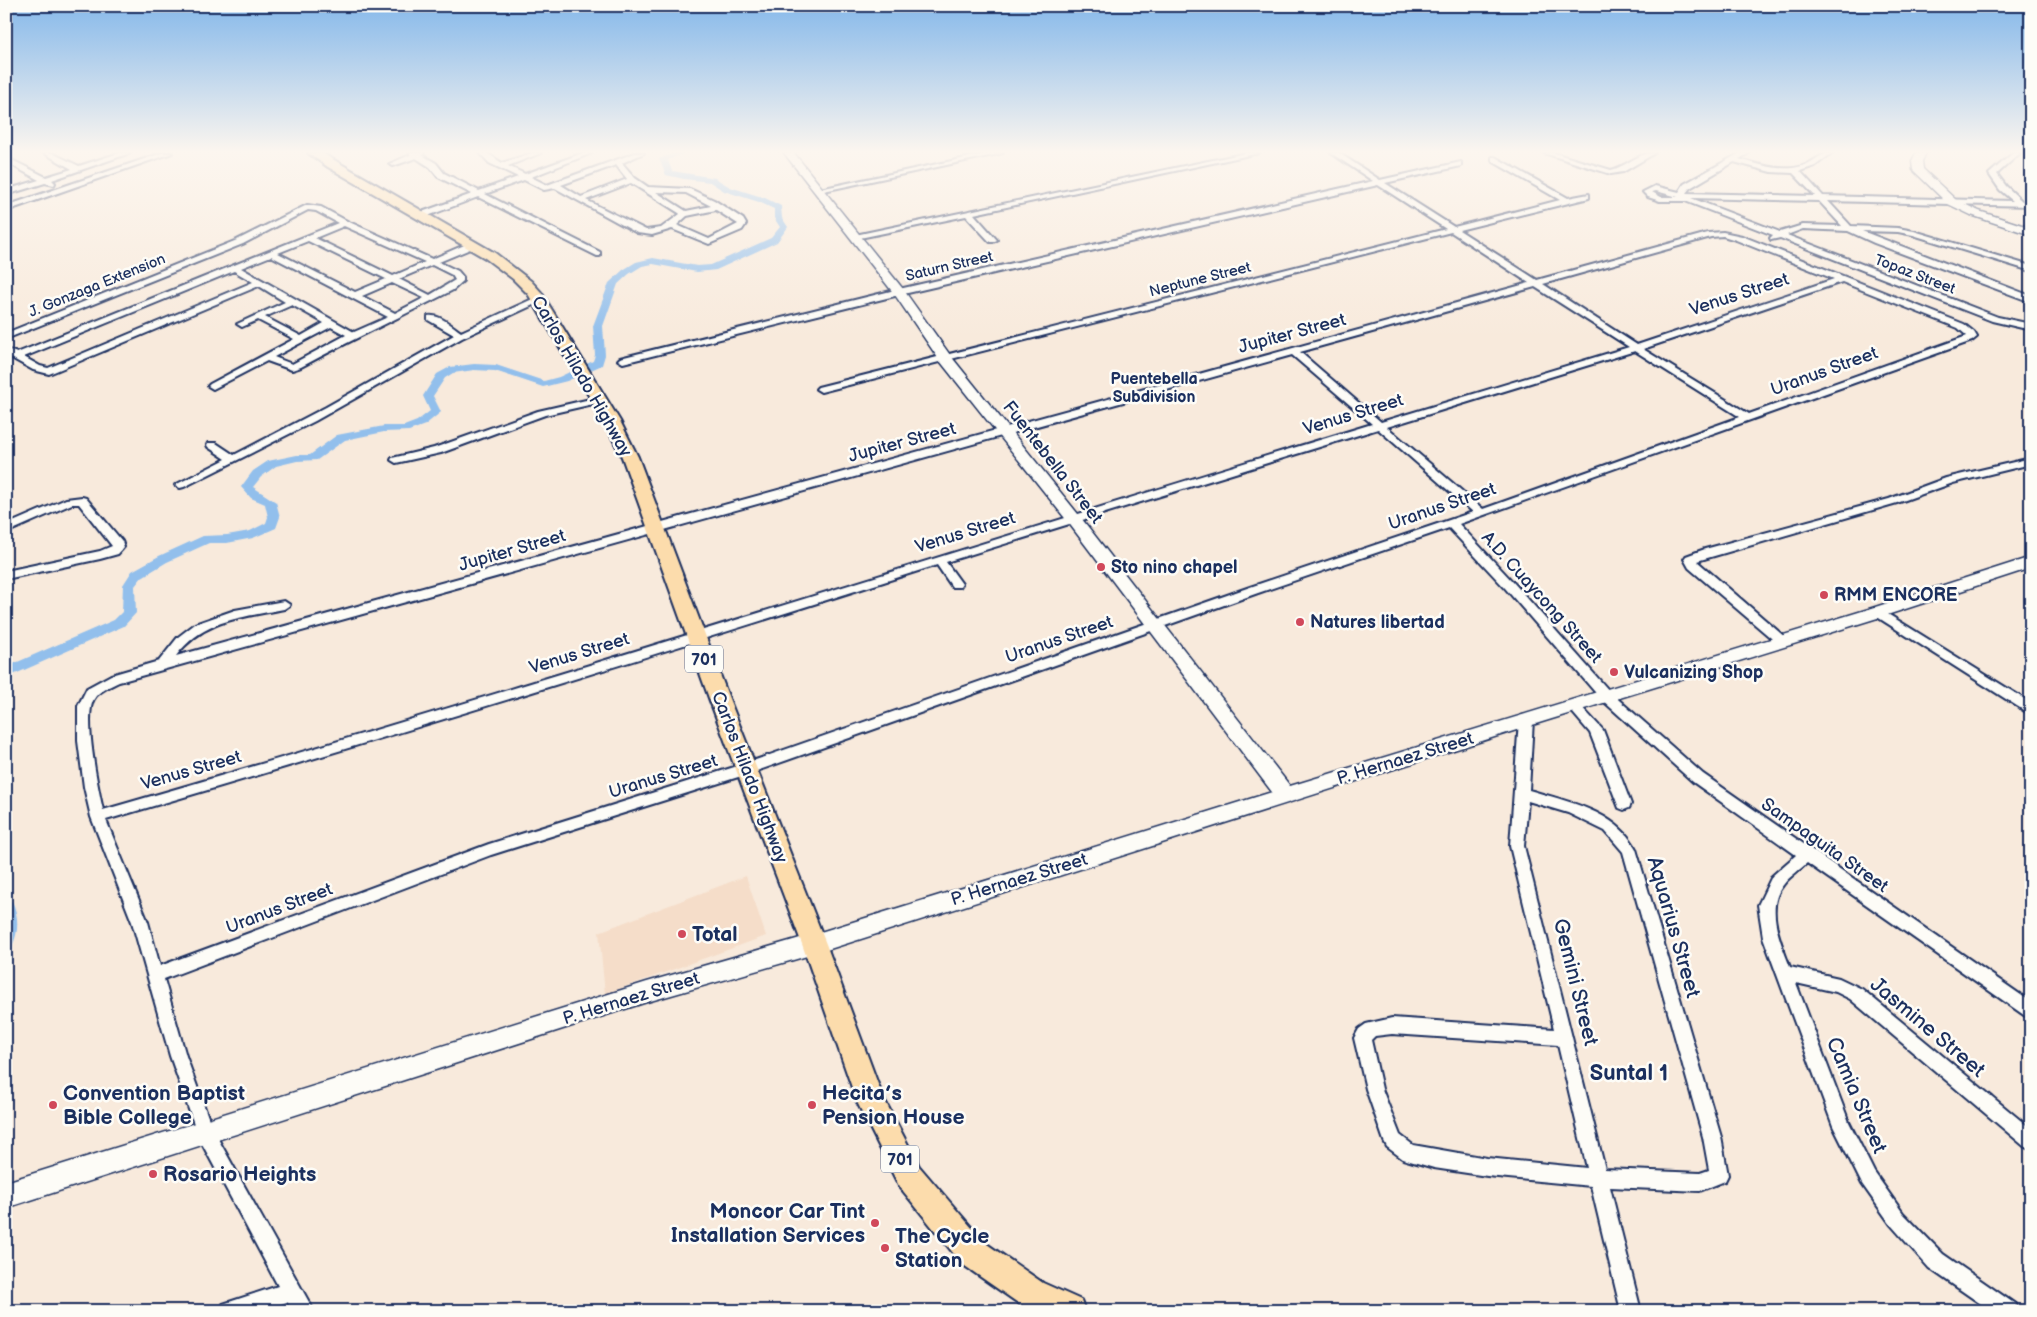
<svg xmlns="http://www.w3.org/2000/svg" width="2037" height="1317" viewBox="0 0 2037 1317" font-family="'Balsamiq Sans',sans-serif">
  <rect width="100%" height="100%" fill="#f8eadc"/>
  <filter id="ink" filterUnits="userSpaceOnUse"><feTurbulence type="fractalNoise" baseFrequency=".02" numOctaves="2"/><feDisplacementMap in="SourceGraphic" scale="10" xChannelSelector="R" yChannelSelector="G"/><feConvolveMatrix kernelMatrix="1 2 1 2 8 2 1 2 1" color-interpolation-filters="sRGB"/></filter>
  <g filter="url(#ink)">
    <path fill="#f5ddc9" d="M746,876L766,936L605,994L599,932Z"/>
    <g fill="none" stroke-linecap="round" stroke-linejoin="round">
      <path fill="#92bfec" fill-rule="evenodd" d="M674,153H685L668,160L672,171L715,178L730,187L765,198L781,206L782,218L788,227L777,242L716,270L697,272L653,264L642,266L629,274L618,284L603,326L605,355L602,365L567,381L543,387L495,371L474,370L453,373L445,378L433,396L441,412L425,425L409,431L384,432L345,440L317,460L297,461L276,466L261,477L253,487L276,502L280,517L276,528L253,538L227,543H209L167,562L142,577L135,586L136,613L124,626L6,678V667L114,620L122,612L123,585L132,571L159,556L203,536L227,535L250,531L266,523L268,517L265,504L251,498L241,487L253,471L268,461L297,455H310L337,435L384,426H404L417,421L430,411L423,396L437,374L450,367L474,364L496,365L544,381L559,377L593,361L595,355L593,326L609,283L623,270L636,262L653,258L697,266L711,265L771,238L780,227L774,218V209L759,202L724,191L710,182L684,179L666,175L659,159Z
        M6,899L12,901C19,916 19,932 12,946L6,949Z"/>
      <defs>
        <path id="street" d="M44,153H52L79,166L119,153H130L52,180L55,183L54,185L45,183L6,195V190L39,180L6,162V157L46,177L72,169Z
          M162,153H172L6,211V206Z
          M410,153H424L422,155L436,163L444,173L479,191L518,177L489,163L480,153H487L502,163L532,153H541L508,166L525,174L583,153H592L531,177L547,185L635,153H644L622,163L635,178L648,187L690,189L714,200L743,219L746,224L742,230L709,244L672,229L652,235L637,233L555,188L544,190L524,180L485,194L600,252V256H597L478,197L425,217H419V213L472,194L438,177L430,167L416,158L393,166L389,164L410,155ZM616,165L627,179L581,197L561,185ZM631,183L679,213L680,214L661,228L646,230L586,200ZM656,192L686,193L711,206L686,211ZM716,210L738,224L709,239L677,225L687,216Z
          M989,153H1003L819,192L815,190Z
          M1246,153H1259L974,214L997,240L993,242H990L966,216L855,239L851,237L855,235Z
          M1331,153H1339L1380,180L1461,162V166L1385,183L1454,227L1560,200L1492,161V157H1495L1568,198L1589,194V198L1459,230L1537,280L1708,233L1723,232L1742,236L1964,324L1974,332L1977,337L1972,341L1459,524L1513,582L1611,693L1703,774L2031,1002V1020L1807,863C1800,870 1790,876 1784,884C1764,907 1781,943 1790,967L1839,978L1862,989L2031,1129V1150L2025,1147L1850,999L1836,992L1796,983L1849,1122L1874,1172L1903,1213L1943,1254L2015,1304L2018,1311H1991L1929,1268L1891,1225L1862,1184L1833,1126L1763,937L1758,905L1772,876L1796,855L1693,782L1601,699L1505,588L1449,528L1258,593L751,773L491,855L164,979L186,1056L212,1128L314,1311H293L287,1302L260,1311H220L223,1304L278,1286L199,1138L170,1056L132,922L91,817L84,787L78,741V706L87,688L111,675L159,661L178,637L195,624L235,610L284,601L290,605L284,609C241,618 204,619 176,656L1529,283L1451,232L821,392L816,389L818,387L1446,229L1378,185L899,295L623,363L618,360L620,358L899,289L1373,181ZM1723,236L1736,240L1834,279L1637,345L1543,284L1711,237ZM1842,282L1958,328L1967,336L1749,414L1643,349ZM1535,287L1629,347L1381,422L1300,352ZM1635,351L1740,417L1483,509L1387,427ZM1292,355L1372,424C949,552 528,688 103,810C98,788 83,716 94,699C98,691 111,686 119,682ZM1378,429L1473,512L1250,587L744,764L489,844L160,966L148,922L106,820C384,739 661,653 937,565L952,587H960L962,584L946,562Z
          M1544,153H1554L1611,170C1627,166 1639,152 1655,153L1623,172L1611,174Z
          M1740,153H1749L1739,159C1760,165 1784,173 1805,165C1815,161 1821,153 1832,153L1815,166L1800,171L1823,196L2013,201L2000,190L1989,174L2013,153H2020L1997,174L2006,186L2022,201L2031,202V206L1828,201L1851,226L1898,228L1914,231L2031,266V271L1913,235L1898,232L1862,231L2031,296V302L1874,243L1848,231L1803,229L1787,235L1998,317L2031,324V330L1992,321L1780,238L1771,240L1770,238L1773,235L1685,201H1660L1648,197L1643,192L1655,186L1679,192L1684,184ZM1734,162L1771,172L1793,173L1815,196L1686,193L1690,188ZM1656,191L1678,197H1679H1661L1652,192ZM1691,198L1819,201L1842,226L1803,225L1780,232Z
          M307,205L321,207L347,221L432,259L469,243H475V247L439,262L458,271L463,277V281L453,290C402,316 351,340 301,367L292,370L267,361L213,389L208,386L210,384L294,339L258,320L242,327L237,324L285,302L259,286L49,374L33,370L6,355V349L17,353L338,223L316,211L308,210L243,244L6,339V333L237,240ZM344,226L425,262L393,276L315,238ZM308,241L386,279L355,292L278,253ZM271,256L388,317L354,332L241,268ZM432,265L452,275L455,280L430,295L399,279ZM234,271L253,282L48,368L40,366L24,357ZM392,283L424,298L395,313L362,296ZM292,305L324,323L301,336L265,317ZM331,327L346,335L292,364L274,357Z
          M539,296L542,297V301L462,338L315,421L184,487L180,488L175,485L226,459L208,447L207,445L208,443H216L234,455L326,407L454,335L428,320V316C440,314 452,326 461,332Z
          M599,397L604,400L602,402L545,415L441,453L396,463L391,460L392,458L434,448L538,411Z
          M2031,458V464L1953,483L1897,503L1697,561L1786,638L1788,641L1786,644H1778L1689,568L1684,559L1686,556L1705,549L1889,499L1946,478Z
          M82,497L86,498L122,541L124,547L118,554L100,559L6,579V571L100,551L112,546L79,504H72L6,533V525L66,499Z
          M1878,608L2031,703V715L1874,615L1872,612Z
          M1573,701L1578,703L1603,730L1631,804L1629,808L1624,810L1619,808L1590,733L1567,706L1568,703Z
          M1526,715L1531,716L1533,720L1529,790C1566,801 1617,811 1636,849L1721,1137L1728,1175L1725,1181L1700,1191L1610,1187L1641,1311H1621L1591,1186L1487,1176L1434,1168L1403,1159L1387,1147L1384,1141L1366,1089L1354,1038L1359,1029L1366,1024L1392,1018L1554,1029L1510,846L1519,720L1521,716ZM1528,801L1568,813L1605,831L1623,852L1703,1137L1709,1170L1700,1173L1605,1169L1524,846ZM1392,1034L1558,1045L1587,1168L1487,1158L1413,1145L1400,1135L1382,1089L1371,1040L1375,1036Z"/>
        <path id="secondary" d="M784,153H794L903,289L950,355L1078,514L1290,786L1872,608L2031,557V568L1884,616L1526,727L814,954L647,1002L6,1208V1182L647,982L814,934L1272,792L1068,522L940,361L895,295Z
          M1916,153H1926L1922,161L1923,169L1956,200L1979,211L2031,228V235L1971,215L1948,204L1913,170L1912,161Z"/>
        <path id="primary" d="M308,153H322L495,253L531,281L541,292L620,421L638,457L730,701L826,944L882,1095L919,1166L984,1242L1043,1283L1081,1300L1085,1311H1034L1021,1305L962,1264L899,1186L857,1102L802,944L710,701L622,457L604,421L528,294L513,279L485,258L328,167Z"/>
      </defs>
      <use href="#street" stroke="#1b2f5e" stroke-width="4"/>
      <use href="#secondary" stroke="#1b2f5e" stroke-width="3"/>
      <use href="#primary" stroke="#1b2f5e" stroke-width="4"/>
      <use href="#street" fill="#fdfcf7" fill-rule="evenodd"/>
      <use href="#secondary" fill="#fdfcf7" fill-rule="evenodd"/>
      <use href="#primary" fill="#fcdcac" fill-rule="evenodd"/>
    </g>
  </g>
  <linearGradient id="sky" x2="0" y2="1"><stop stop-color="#85b8ea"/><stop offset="0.45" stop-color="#fcf6ef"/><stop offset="1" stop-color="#fcf6ef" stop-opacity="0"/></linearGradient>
  <rect width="2037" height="337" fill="url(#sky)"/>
  <g fill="#d1495b" stroke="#fdfcf7" stroke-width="2">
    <circle cx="1101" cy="567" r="5"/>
    <circle cx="1824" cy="595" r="5"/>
    <circle cx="1300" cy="622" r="5"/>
    <circle cx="1614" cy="672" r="5"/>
    <circle cx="682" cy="934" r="5"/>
    <circle cx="53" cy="1105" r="5"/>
    <circle cx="812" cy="1105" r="5"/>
    <circle cx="153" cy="1174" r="5"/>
    <circle cx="875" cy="1223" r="5"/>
    <circle cx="885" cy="1248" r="5"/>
  </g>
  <g text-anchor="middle" stroke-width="5" stroke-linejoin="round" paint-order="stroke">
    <g font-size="15" fill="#1b2f5e" stroke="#fdfcf7">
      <text transform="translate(949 266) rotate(-13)" y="5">Saturn Street</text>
      <text transform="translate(1915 274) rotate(21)" y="5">Topaz Street</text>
      <text transform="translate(1200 279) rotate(-14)" y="5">Neptune Street</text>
      <text transform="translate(97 285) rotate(-22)" y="5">J. Gonzaga Extension</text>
    </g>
    <g font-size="16" font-weight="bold" fill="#1b2f5e" stroke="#fdfcf7">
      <text x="1154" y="384">Puentebella<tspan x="1154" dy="18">Subdivision</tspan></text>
    </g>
    <g fill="#fdfcf7" stroke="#5f6c8c" stroke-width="1">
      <rect x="685" y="645.5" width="38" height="27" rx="4"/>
      <rect x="881" y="1145.5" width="38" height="27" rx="4"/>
    </g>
    <g font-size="16" font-weight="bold" fill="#1b2f5e">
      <text x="704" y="665">701</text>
      <text x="900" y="1165">701</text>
    </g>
    <g font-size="18" fill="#1b2f5e" stroke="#fdfcf7">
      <text transform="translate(1739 294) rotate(-18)" y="6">Venus Street</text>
      <text transform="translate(1292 333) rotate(-15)" y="6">Jupiter Street</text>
      <text transform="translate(1824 371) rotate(-20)" y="6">Uranus Street</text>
      <text transform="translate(582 376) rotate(60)" y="6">Carlos Hilado Highway</text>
      <text transform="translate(1353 414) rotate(-17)" y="6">Venus Street</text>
      <text transform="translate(902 442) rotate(-15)" y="6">Jupiter Street</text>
      <text transform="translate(1053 462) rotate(52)" y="6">Fuentebella Street</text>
      <text transform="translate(1442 506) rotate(-19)" y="6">Uranus Street</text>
      <text transform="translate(965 532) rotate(-17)" y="6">Venus Street</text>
      <text transform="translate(512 550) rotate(-16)" y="6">Jupiter Street</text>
      <text transform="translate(1542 597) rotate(48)" y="6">A.D. Cuaycong Street</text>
      <text transform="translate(1059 639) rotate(-19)" y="6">Uranus Street</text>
      <text transform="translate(579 653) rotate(-17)" y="6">Venus Street</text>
      <text transform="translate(1405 758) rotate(-17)" y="6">P. Hernaez Street</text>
      <text transform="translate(191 770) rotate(-16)" y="6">Venus Street</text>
      <text transform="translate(663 776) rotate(-17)" y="6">Uranus Street</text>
      <text transform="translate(750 777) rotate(69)" y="6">Carlos Hilado Highway</text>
      <text transform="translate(1825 845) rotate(35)" y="6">Sampaguita Street</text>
      <text transform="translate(1019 879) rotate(-17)" y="6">P. Hernaez Street</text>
      <text transform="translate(279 908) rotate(-21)" y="6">Uranus Street</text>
      <text transform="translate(631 998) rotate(-17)" y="6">P. Hernaez Street</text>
    </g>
    <g font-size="18" font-weight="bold" fill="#1b2f5e" stroke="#fdfcf7" text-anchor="start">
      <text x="1111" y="573">Sto nino chapel</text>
      <text x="1834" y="601">RMM ENCORE</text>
      <text x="1310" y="628">Natures libertad</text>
      <text x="1624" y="678">Vulcanizing Shop</text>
    </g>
    <g font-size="21" fill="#1b2f5e" stroke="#fdfcf7">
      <text transform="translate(1674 927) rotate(74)" y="7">Aquarius Street</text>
      <text transform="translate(1576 982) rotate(76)" y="7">Gemini Street</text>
      <text transform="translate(1928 1027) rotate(40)" y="7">Jasmine Street</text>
      <text transform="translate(1857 1095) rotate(67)" y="7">Camia Street</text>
    </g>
    <g font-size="21" font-weight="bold" fill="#1b2f5e" stroke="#fdfcf7" text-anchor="start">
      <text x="692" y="941">Total</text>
      <text x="63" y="1100">Convention Baptist<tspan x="63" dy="24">Bible College</tspan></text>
      <text x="822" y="1100">Hecita’s<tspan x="822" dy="24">Pension House</tspan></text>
      <text x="163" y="1181">Rosario Heights</text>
      <text x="865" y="1218" text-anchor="end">Moncor Car Tint<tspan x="865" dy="24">Installation Services</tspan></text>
      <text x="895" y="1243">The Cycle<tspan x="895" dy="24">Station</tspan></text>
    </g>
    <g font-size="22" font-weight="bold" fill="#1b2f5e" stroke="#fdfcf7">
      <text x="1629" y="1080">Suntal 1</text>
    </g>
  </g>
  <rect width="2037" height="1317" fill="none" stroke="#fdfcf7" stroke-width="25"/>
  <rect x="12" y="12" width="2012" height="1292" fill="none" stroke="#1b2f5e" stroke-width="2" filter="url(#ink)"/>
</svg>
